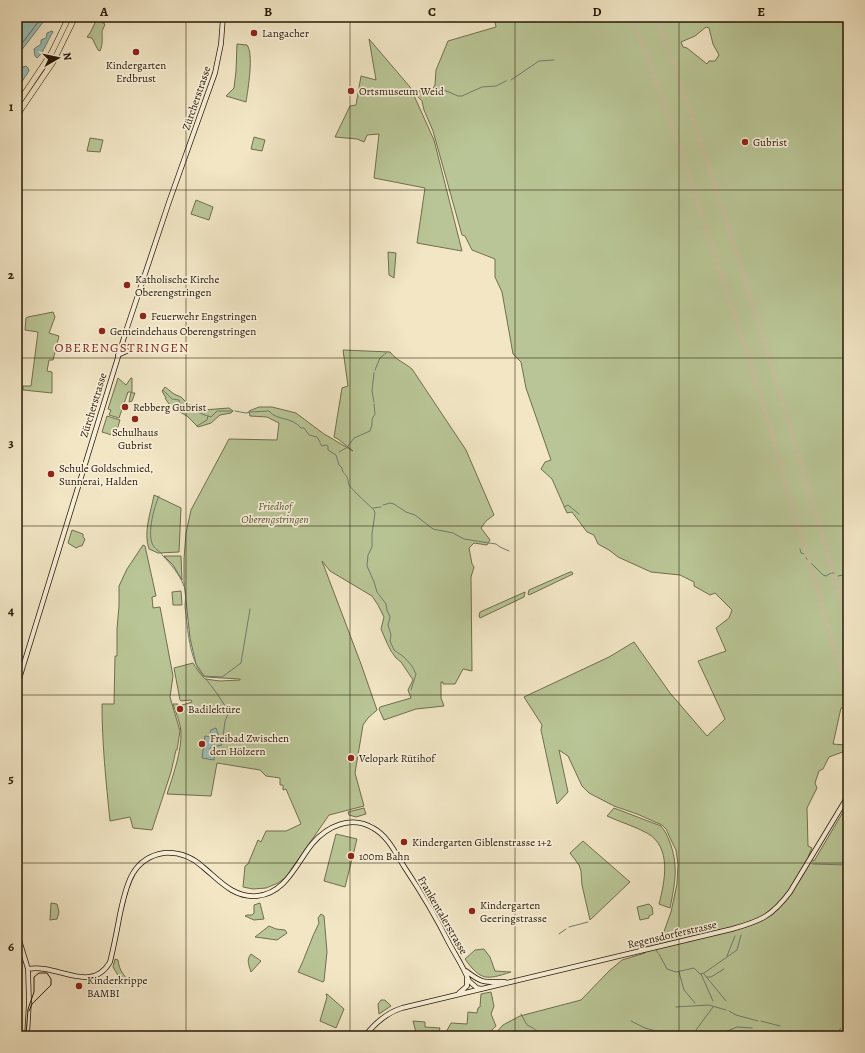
<svg xmlns="http://www.w3.org/2000/svg" width="865" height="1053" viewBox="0 0 865 1053" font-family="Alegreya,serif">
  <rect width="100%" height="100%" fill="#f2e6c5"/>
  <filter id="stains"><feTurbulence type="fractalNoise" baseFrequency=".005" numOctaves="4"/><feColorMatrix values="0 0 0 0 .2 0 0 0 0 .09 0 0 0 0 .02 0 0 0 .5 -.17"/></filter>
  <radialGradient id="worn" r=".72"><stop offset=".6" stop-color="#630" stop-opacity="0"/><stop offset="1" stop-color="#630" stop-opacity=".3"/></radialGradient>
  <path fill="#b9c596" stroke="#706e4d" fill-rule="evenodd" d="M98,17H101V22L105,24C104,27 103,29 102,31C102,37 103,45 100,51L98,50L92,38L87,37L90,33Z
    M494,17H848V708H841L833,744L845,745L848,741V750L829,757L823,769L819,771L815,783L817,788L807,808L808,846L812,848L808,857L814,861L843,812H848V1036H493L503,1025L520,1016L581,1000L609,971L622,960L645,953L647,946L662,937L671,912L677,884L678,864L676,850L672,842L666,829L662,825L637,814L614,806L589,793L582,786L568,756L559,750L568,792L557,804L541,730L542,725L524,697L609,657L634,642L670,693L707,736L725,719L698,661L726,651L716,628L729,618L732,610L715,593L710,595L694,586V582L680,575L651,572L618,557L609,550L598,544L594,535L587,532L572,512L567,513L552,479L541,469L545,462L551,460L526,388L521,362L513,354L502,292L495,277V259L472,250L465,236L462,235L433,131L424,110L422,101L418,97L415,90L427,92L432,90L435,85L436,70L448,41L496,27ZM706,27L709,28L713,44L719,55L715,61H709L707,64L687,48L683,47L681,42L695,36Z
    M369,39L410,87L416,100L434,140L462,251L417,243L425,188L374,178L379,134L367,135L364,142L357,139L335,137L350,106L356,105L361,76L376,80Z
    M237,44L247,45C254,54 248,89 246,102L226,96L234,88L236,71Z
    M254,137L265,140L262,151L251,149Z
    M90,138L103,140L100,152L87,151Z
    M196,200L213,207L209,220L191,214Z
    M388,252L396,253L394,278L389,275Z
    M53,312L55,317L49,333L59,336L53,360H49L47,371L52,372V393L23,390V386H31L38,332L25,330L26,318L28,317Z
    M343,350L390,352C396,360 405,363 412,369L466,450L494,515L486,521L481,528L490,540L487,545L474,543L469,548L472,564L474,567L471,577L472,671L463,669L455,684H443V682H441V698L444,706L416,709L384,720L379,709L380,707L411,698L408,690L413,680L401,662L396,658L391,651L387,643L381,629L384,617L378,605L372,596L330,571L322,561L361,664L377,710L368,718L363,725L355,773L364,806L329,815L286,877L278,883L266,888L253,889L243,887L245,866L248,864L258,840L261,842L266,831H286L301,824L286,789L283,790V785H280V778L266,776L260,770L217,763L211,796L167,794C173,776 182,750 181,731C180,722 176,713 173,704H178L179,706L192,702L191,700L181,701L180,700L174,668L193,663L198,671L205,679L220,681L240,680V679L206,677L204,676L196,664L190,638L184,582V559L186,533L191,510L229,439L277,440L279,423L267,417L250,416L249,411L259,407H272L296,413L324,434L353,451L338,439L334,437L342,388L348,386Z
    M118,378L126,385L131,378H132V393H135L132,401L129,402L131,392H128L119,418L109,415L111,410L108,409Z
    M165,387L174,394L181,397L188,404L203,410L229,408L233,411L231,413L220,415L211,423L198,427L187,416L171,407L165,398H166L162,391Z
    M107,416L120,420L115,436L102,432Z
    M154,495L181,508L179,552L158,553L149,549C143,532 151,512 154,495Z
    M72,530L83,534V537L85,539L82,546H80L76,548L68,543Z
    M143,545L145,546L156,596L152,597L153,608L160,607L173,676L170,697L180,731L177,750H176L171,772L152,830L133,828L130,817L110,821C106,782 102,743 102,704H114L115,656H117V629L119,606V586L127,569Z
    M164,556H181L182,580L173,565Z
    M570,572H572L573,574L529,595L528,594L529,590Z
    M181,591L182,605H173L172,592Z
    M525,592L524,597L480,618L479,616L480,612Z
    M364,808L366,814L356,817L349,815L348,812Z
    M614,808L661,826C665,831 667,835 669,840C679,865 675,883 670,908L659,904C665,881 672,847 647,833C634,826 620,822 607,816Z
    M336,834L357,839L345,887L324,881Z
    M583,841L630,882L590,920L582,885L581,871L579,865L570,853Z
    M51,903L57,904L59,912L57,919L50,920Z
    M260,903L264,919L254,920L245,916L247,915H252L254,913V905Z
    M649,904L652,907L653,914L649,916V918L640,920L637,907Z
    M321,914L324,916L327,952L324,981L323,982L298,972C306,956 311,938 319,923L318,918Z
    M269,926L276,929L285,930L287,933L277,940L255,937Z
    M484,949L490,957L495,971L511,972C486,980 481,981 465,959L475,950Z
    M251,954L261,961L251,972C249,965 246,960 251,954Z
    M115,959L118,960C119,971 125,978 133,983L119,977L113,967Z
    M491,992L494,1006L491,1014L496,1026L486,1036H444L451,1023L467,1024L468,1012L477,1013L478,1008L480,1007L481,994Z
    M326,994H327L344,1009L336,1028L320,1021L327,997Z
    M381,1000H385L391,1006L379,1014L378,1004Z
    M413,1021L425,1022V1027L440,1028L438,1036H417Z"/>
  <path fill="#9bbfb7" stroke="#6d7c6f" d="M18,17H47L17,56V18Z
    M52,31L53,32C48,39 43,54 37,58L35,56L34,49L41,44V40L46,38L47,33Z
    M26,66L28,68L29,71L17,89V71L20,68Z
    M216,728L222,745L210,748V751L215,752L214,760L202,758L205,736L212,737V734H210L211,730Z"/>
  <g fill="none" stroke-linecap="round" stroke-linejoin="round">
    <path stroke="#616c5e" stroke-width="1" d="M17,50L42,17"/>
    <path stroke="#6d7c6f" stroke-width="1" d="M511,80L539,61L554,60
      M436,87H437L458,96H462L482,87L496,86L506,81
      M423,93H429L434,90
      M375,370L380,358L387,352
      M163,390L172,399L179,400C179,402 181,406 182,406C184,408 186,407 188,408C196,411 203,415 211,417L217,411H233
      M374,402L372,391L374,373
      M235,411L246,413L250,412L269,411C277,421 291,416 301,428H304L309,435L317,437L320,442
      M197,426L207,420L208,416
      M320,443L322,446L326,445L328,446V450L336,455L339,465L342,468C342,473 346,474 348,479C348,481 348,483 349,485C352,490 370,506 374,510L375,513L372,534V547L368,555L367,566L374,582L377,592L386,604L387,610L390,617L388,625L391,635L390,641L394,650L404,657L412,666L416,674L411,690
      M348,446L354,438L370,431L372,425V419L375,414L374,404
      M339,452L348,447
      M383,505L390,503L394,504L406,512L415,515L433,529L453,533L464,539L496,544L500,547L509,551
      M564,507L568,505L579,514
      M373,508L381,507
      M155,548C145,539 154,507 159,496
      M156,549L162,554
      M800,549L801,553L805,554L806,558L823,575L826,576L831,573H834
      M162,555C171,564 180,575 184,586C187,592 185,601 185,607C188,630 189,658 203,676L222,677L241,663L250,609
      M838,576L843,575L848,578
      M206,679L218,695L229,712L225,721L223,737
      M813,864L848,865
      M569,927L588,922
      M559,934L566,929
      M648,942H649
      M651,944L653,946
      M656,950L658,953
      M659,954L667,969L676,972L694,968L700,974L704,973L737,950L741,935
      M727,956L735,936
      M679,972L684,990L695,1003
      M701,974L713,1001
      M704,974L726,1001
      M707,977H711L724,969
      M676,1007L709,1005L726,1010
      M729,1011L736,1015L758,1021
      M521,1014L527,1025L533,1028L543,1036
      M631,1021L645,1028L674,1036
      M761,1021L780,1026
      M844,1021L848,1019
      M696,1030L713,1007
      M725,1032L737,1027L752,1028
      M833,1035L836,1034L841,1028
      M691,1036L722,1032"/>
    <path stroke="#c9bd9e" stroke-width="5" stroke-dasharray="5 2.5" stroke-linecap="butt" d="M633,17L684,160L750,362L848,694
      M657,17C729,216 788,420 848,623"/>
    <defs>
      <path id="secondary" d="M118,355L127,351
        M17,686L126,331L169,202L215,73L221,44L223,17
        M17,933L28,969L29,1002L27,1036
        M28,969C57,963 91,995 110,962C114,946 117,930 120,914C126,887 131,858 164,853C179,852 192,857 203,867C219,880 233,898 257,896C286,893 296,864 312,844C327,826 351,815 373,828C388,836 396,854 405,868C421,892 436,917 449,943C456,956 464,968 469,981L477,988L482,989
        M466,971C483,984 484,982 505,982
        M459,993L467,986V978
        M365,1036C375,1023 386,1013 402,1008L732,929C761,921 772,916 790,892L848,796"/>
      <path id="highway" d="M17,105L51,54L69,17
        M17,115L53,62L75,17"/>
    </defs>
    <use href="#secondary" stroke="#271804" stroke-width="5.5"/>
    <use href="#highway" stroke="#271804" stroke-width="6"/>
    <use href="#secondary" stroke="#f7efd9" stroke-width="4"/>
    <use href="#highway" stroke="#f2e6c5" stroke-width="5"/>
    <path stroke="#271804" stroke-width="1" d="M26,1036L28,1009L34,992V977L39,973H47L51,979V985L32,1004L29,1011"/>
  </g>
  <path fill="none" stroke="#271804" stroke-width="1" stroke-opacity="0.55" d="M186,17V1036M350,17V1036M515,17V1036M679,17V1036M17,190H848M17,358H848M17,526H848M17,695H848M17,863H848"/>
  <g fill="#8f2418" stroke="#f7efd9" stroke-width="1.5">
    <circle cx="254" cy="33" r="4"/>
    <circle cx="136" cy="52" r="4"/>
    <circle cx="351" cy="91" r="4"/>
    <circle cx="745" cy="142" r="4"/>
    <circle cx="127" cy="285" r="4"/>
    <circle cx="143" cy="316" r="4"/>
    <circle cx="102" cy="331" r="4"/>
    <circle cx="125" cy="407" r="4"/>
    <circle cx="135" cy="419" r="4"/>
    <circle cx="51" cy="474" r="4"/>
    <circle cx="180" cy="709" r="4"/>
    <circle cx="202" cy="744" r="4"/>
    <circle cx="351" cy="758" r="4"/>
    <circle cx="404" cy="842" r="4"/>
    <circle cx="351" cy="856" r="4"/>
    <circle cx="472" cy="911" r="4"/>
    <circle cx="79" cy="986" r="4"/>
  </g>
  <g text-anchor="middle" stroke-width="3.5" stroke-linejoin="round" paint-order="stroke">
    <g font-size="11" fill="#271804" stroke="#f7efd9" text-anchor="start">
      <text x="262" y="37">Langacher</text>
      <text x="136" y="69" text-anchor="middle">Kindergarten<tspan x="136" dy="13">Erdbrust</tspan></text>
      <text x="359" y="95">Ortsmuseum Weid</text>
      <text x="753" y="146">Gubrist</text>
      <text x="135" y="283">Katholische Kirche<tspan x="135" dy="13">Oberengstringen</tspan></text>
      <text x="151" y="320">Feuerwehr Engstringen</text>
      <text x="110" y="335">Gemeindehaus Oberengstringen</text>
      <text x="133" y="411">Rebberg Gubrist</text>
      <text x="135" y="436" text-anchor="middle">Schulhaus<tspan x="135" dy="13">Gubrist</tspan></text>
      <text x="59" y="472">Schule Goldschmied,<tspan x="59" dy="13">Sunnerai, Halden</tspan></text>
      <text x="188" y="713">Badilektüre</text>
      <text x="210" y="742">Freibad Zwischen<tspan x="210" dy="13">den Hölzern</tspan></text>
      <text x="359" y="762">Velopark Rütihof</text>
      <text x="412" y="846">Kindergarten Giblenstrasse 1+2</text>
      <text x="359" y="860">100m Bahn</text>
      <text x="480" y="909">Kindergarten<tspan x="480" dy="13">Geeringstrasse</tspan></text>
      <text x="87" y="984">Kinderkrippe<tspan x="87" dy="13">BAMBI</tspan></text>
    </g>
    <g font-size="11" fill="#271804" stroke="#f7efd9">
      <text transform="translate(196 98) rotate(-71)" y="4">Zürcherstrasse</text>
      <text transform="translate(93 405) rotate(-73)" y="4">Zürcherstrasse</text>
      <text transform="translate(443 915) rotate(60)" y="4">Frankentalerstrasse</text>
      <text transform="translate(672 934) rotate(-13)" y="4">Regensdorferstrasse</text>
    </g>
    <g font-size="11" font-style="italic" fill="#5a5537" stroke="#f7efd9">
      <text x="275" y="510">Friedhof<tspan x="275" dy="13">Oberengstringen</tspan></text>
    </g>
    <g font-size="13" letter-spacing="1" fill="#7a1f14" stroke="#f7efd9">
      <text x="122" y="352">OBERENGSTRINGEN</text>
    </g>
  </g>
  <rect width="865" height="1053" fill="none" stroke="#f2e6c5" stroke-width="44"/>
  <g transform="translate(58 58) rotate(81)" stroke="#f7efd9" stroke-width="3" paint-order="stroke">
  <path d="M0-3L7 15L0 10L-7 15Z" fill="#271804"/>
  <text y="-6" font-size="11" font-weight="bold" text-anchor="middle" fill="#271804">N</text>
  </g>
  <rect x="22" y="22" width="821" height="1009" fill="none" stroke="#271804" stroke-width="1.5"/>
  <g font-size="13" text-anchor="middle" font-weight="bold" fill="#271804">
    <text x="104" y="16">A</text>
    <text x="268" y="16">B</text>
    <text x="432" y="16">C</text>
    <text x="597" y="16">D</text>
    <text x="761" y="16">E</text>
    <text x="11" y="111">1</text>
    <text x="11" y="279">2</text>
    <text x="11" y="447">3</text>
    <text x="11" y="615">4</text>
    <text x="11" y="783">5</text>
    <text x="11" y="951">6</text>
  </g>
  <rect width="100%" height="100%" filter="url(#stains)"/>
  <rect width="100%" height="100%" fill="url(#worn)"/>
</svg>
